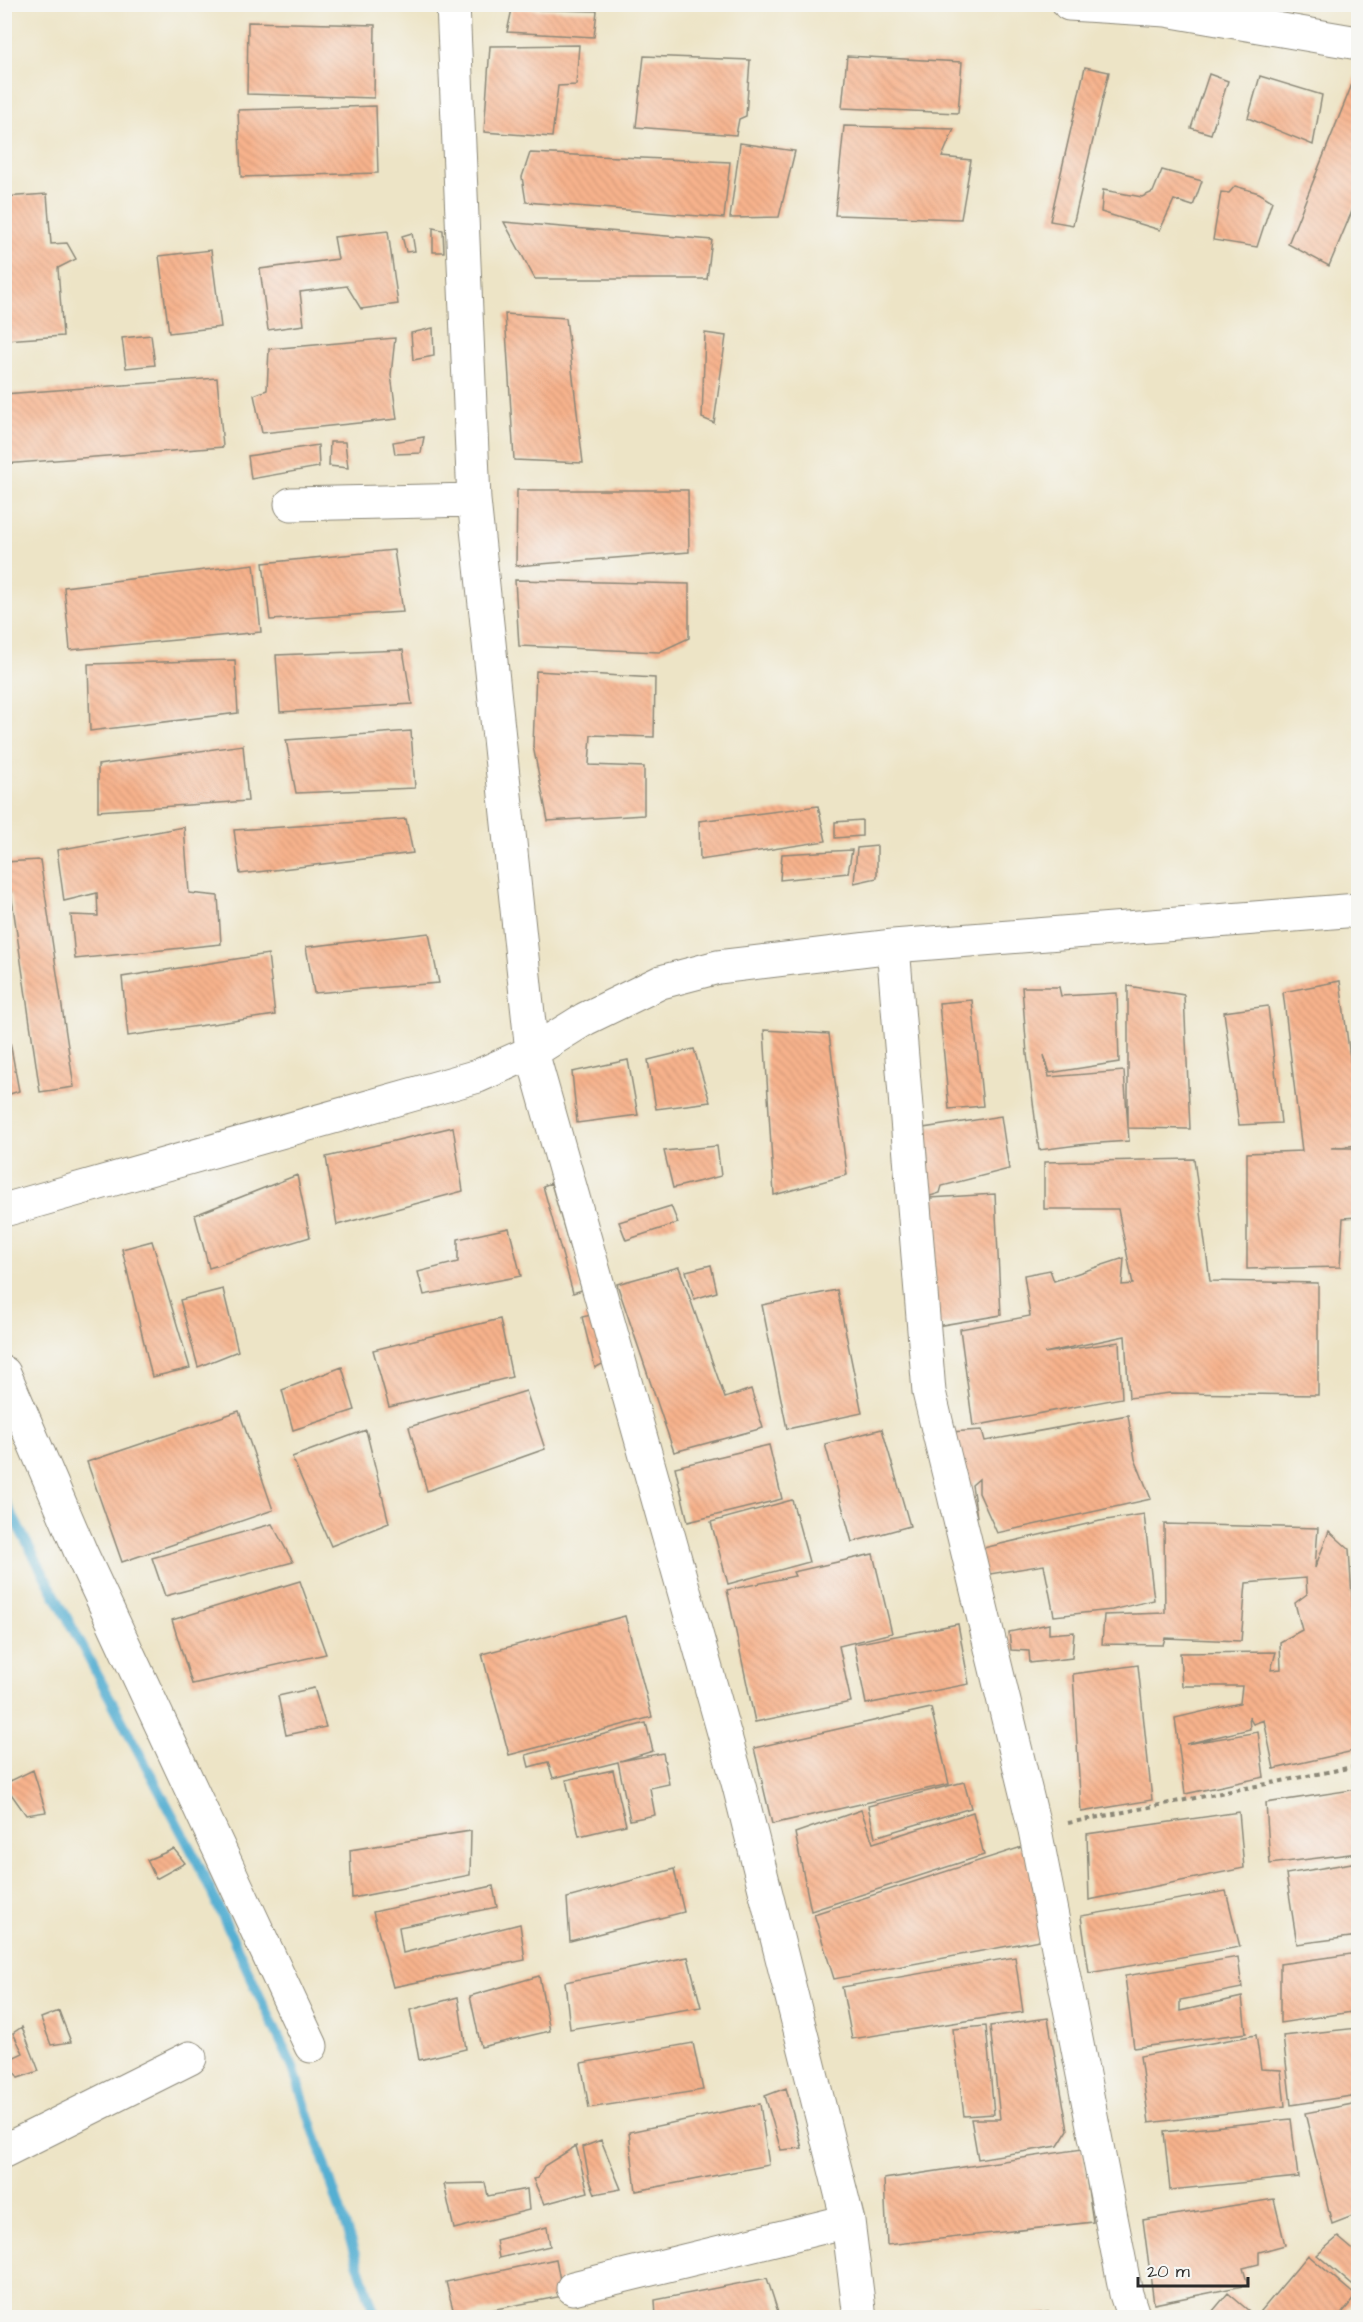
<svg xmlns="http://www.w3.org/2000/svg" width="1363" height="2322" viewBox="0 0 1363 2322" font-family="'Architects Daughter',sans-serif">
  <defs>
    <pattern id="building-back-hatch" width="6" height="6" patternUnits="userSpaceOnUse" patternTransform="scale(1.5)"><rect width="6" height="6" fill="#f7b28c"/><path d="M-1 5l2 2M0 0l6 6M5-1l2 2" fill="none" stroke="#d49979"/></pattern>
  </defs>
  <rect width="100%" height="100%" fill="#f6f6f2"/>
  <filter id="ink" filterUnits="userSpaceOnUse"><feTurbulence type="fractalNoise" baseFrequency=".0167" numOctaves="2"/><feDisplacementMap in="SourceGraphic" scale="12" xChannelSelector="R" yChannelSelector="G"/><feConvolveMatrix kernelMatrix="1 2 1 2 8 2 1 2 1" color-interpolation-filters="sRGB"/></filter>
  <filter id="wash" filterUnits="userSpaceOnUse"><feTurbulence type="fractalNoise" baseFrequency=".008" numOctaves="4" result="noise"/><feDisplacementMap in="SourceGraphic" scale="24" xChannelSelector="R" yChannelSelector="G"/><feGaussianBlur stdDeviation="1.35" result="paint"/><feColorMatrix in="noise" values="0 0 0 0 0 0 0 0 0 0 0 0 0 0 0 0 0 1.4 0 .05"/><feComposite in="paint" operator="in"/></filter>
  <g filter="url(#wash)">
    <rect width="100%" height="100%" fill="#ede4c6"/>
    <g fill="none" stroke-linecap="round" stroke-linejoin="round">
      <path stroke="#55afd2" stroke-width="10" d="M4,1500L197,1861L293,2068L376,2318"/>
    </g>
    <g id="blocks">
      <path fill="url(#building-back-hatch)" d="M512,9L597,11L594,37L507,32Z
        M248,22L375,25L374,98L247,94Z
        M579,45L576,85L558,86L552,137L484,132L490,46Z
        M644,56L750,60L746,116L739,119L736,135L636,127Z
        M847,56L962,62L958,113L842,108Z
        M1085,67L1109,72L1073,225L1050,221Z
        M1209,74L1228,81L1211,134L1191,128Z
        M1260,76L1322,95L1313,145L1248,118Z
        M1355,77L1358,79V197L1329,266L1288,244Z
        M376,106L378,173L241,177L238,110Z
        M844,126L954,129L942,157L971,160L961,219L835,215Z
        M740,143L795,151L779,217L730,218Z
        M530,153L730,162L724,218L526,202L522,177Z
        M1162,170L1202,181L1193,206L1174,200L1160,230L1101,212L1103,190L1142,197L1153,192Z
        M1235,186L1259,193L1272,201L1257,247L1213,240L1221,192L1229,193Z
        M47,194L51,244L67,243L76,259L58,268L63,336L5,340L4,197Z
        M504,222L712,240L707,279H535Z
        M433,228L443,230L444,252H433Z
        M388,231L398,304L361,309L347,286L300,292L304,325L268,330L260,269L338,259L334,237Z
        M412,233L415,251L406,252L402,236Z
        M211,250L221,327L169,333L159,256Z
        M505,314L566,318L583,463L514,460Z
        M433,328L434,356L413,360L411,333Z
        M705,333L726,336L714,423L702,418Z
        M151,335L155,365L126,368L122,338Z
        M395,338L391,375L397,419L262,433L254,395L267,390L269,349Z
        M217,378L223,447L4,464V394Z
        M424,437L421,453L395,454L393,442Z
        M330,442H345L348,468L329,466Z
        M318,445L319,467L251,479L248,456Z
        M517,490H688L689,552L516,566Z
        M394,550L403,612L270,620L263,563Z
        M254,564L261,632L70,650L64,587Z
        M515,580L689,584V638L659,652L519,646Z
        M403,650L412,704L280,712L276,655Z
        M235,660L238,713L90,731L88,664Z
        M536,671L655,678L654,737L591,735L589,765L644,767V815L548,821L533,746Z
        M411,731L415,788L296,793L286,740Z
        M243,745L248,801L98,811V765Z
        M818,806L826,841L700,860L699,821Z
        M406,819L413,853L240,874L234,830Z
        M862,820V836L835,838V822Z
        M184,827L189,893L218,896L221,944L75,959L71,915L98,916L97,893L64,901L57,850Z
        M877,846V878L854,883L857,848Z
        M852,850L848,873L780,880L782,854Z
        M40,860L74,1087L40,1092L11,893L4,895V862Z
        M429,933L439,983L314,993L306,947Z
        M268,954L275,1015L128,1036L122,977Z
        M1340,981L1358,1119V1145L1331,1148H1358V1217L1343,1218L1340,1267L1247,1269V1153L1302,1151L1283,992Z
        M1128,986L1184,995L1190,1129L1128,1128Z
        M1022,987H1059L1061,996L1117,993L1119,1062L1050,1073L1044,1055L1049,1077L1124,1071L1129,1141L1086,1144L1039,1150L1027,1054Z
        M972,1000L983,1106L949,1109L939,1003Z
        M1268,1006L1281,1123L1239,1125L1224,1012Z
        M4,1009L19,1091L4,1096Z
        M764,1030L829,1034L847,1175L774,1195Z
        M694,1049L710,1102L656,1109L648,1060Z
        M628,1060L638,1115L577,1123L572,1072Z
        M1001,1116L1009,1169L942,1186L940,1193L921,1199L917,1129Z
        M453,1127L463,1191L337,1225L326,1157Z
        M717,1146L721,1176L673,1188L664,1151Z
        M1194,1159L1210,1281L1318,1283V1395L1170,1393L1129,1398L1125,1336L1044,1353L1119,1342L1122,1398L973,1426L960,1329L1030,1316L1024,1275L1050,1270L1054,1281L1124,1258L1122,1285L1133,1284L1118,1209H1044V1162Z
        M297,1175L310,1237L209,1268L195,1215Z
        M551,1183L582,1290L573,1293L543,1186Z
        M995,1194L1001,1315L936,1326L930,1198Z
        M671,1206L678,1223L626,1240L619,1222Z
        M509,1228L521,1276L424,1295L418,1272L458,1262V1239Z
        M152,1241L190,1368L152,1377L122,1249Z
        M711,1265L717,1292L694,1299L686,1271Z
        M679,1267L725,1398L751,1389L763,1428L674,1452L617,1284Z
        M223,1289L238,1351L198,1367L180,1300Z
        M837,1290L862,1413L787,1429L762,1305Z
        M1356,1303H1358V1375H1355Z
        M591,1315L608,1361L595,1368L582,1317Z
        M500,1319L512,1377L389,1407L373,1350Z
        M342,1367L355,1410L293,1430L282,1390Z
        M526,1391L545,1449L427,1491L409,1427Z
        M239,1411L273,1510L122,1562L87,1462Z
        M1128,1415L1135,1459L1151,1499L997,1533L979,1493V1479L972,1485L977,1517L972,1522L949,1432L982,1430L985,1441Z
        M882,1429L910,1526L852,1542L825,1444Z
        M366,1430L389,1523L331,1546L292,1457Z
        M769,1445L782,1499L688,1522L675,1467Z
        M792,1500L809,1562L728,1584L711,1522Z
        M1144,1514L1154,1600L1112,1610L1054,1616L1044,1565L984,1575L979,1549L1100,1521Z
        M272,1524L293,1562L165,1596L152,1558Z
        M1164,1524L1318,1528L1315,1568L1329,1531L1349,1549L1358,1693V1750L1274,1769L1264,1720L1253,1724L1249,1717L1250,1729L1186,1744L1258,1732L1264,1777L1185,1794L1175,1718L1240,1703L1242,1686H1182L1180,1653L1276,1652L1271,1670L1281,1669L1280,1642L1302,1630L1295,1603L1307,1594L1306,1578L1246,1583L1241,1641L1165,1638L1163,1645L1102,1644L1104,1615L1165,1613Z
        M873,1554L892,1633L839,1646L851,1702L755,1722L727,1590L795,1576L793,1572Z
        M300,1581L326,1654L192,1684L172,1620Z
        M625,1616L652,1717L509,1755L482,1654Z
        M958,1624L969,1684L866,1704L854,1644Z
        M1049,1624V1634L1074,1632L1072,1658L1030,1663L1029,1651L1011,1650L1009,1632Z
        M1138,1665L1152,1800L1081,1812L1073,1674Z
        M314,1688L326,1727L286,1735L278,1696Z
        M931,1708L949,1784L772,1824L754,1748Z
        M646,1723L653,1751L620,1761L663,1753L669,1784L650,1788L655,1815L630,1820L618,1762L553,1778L548,1762L529,1767L526,1755Z
        M33,1770L46,1812L26,1815L4,1784Z
        M613,1770L626,1825L579,1836L566,1780Z
        M964,1782L971,1808L875,1837L868,1806Z
        M1358,1789V1853L1270,1864L1266,1803Z
        M861,1810L873,1843L973,1812L984,1855L811,1911L795,1833Z
        M1239,1812L1244,1868L1089,1900L1087,1834Z
        M471,1831L470,1875L352,1898L350,1850Z
        M1025,1846L1050,1938L834,1979L814,1914Z
        M174,1849L185,1863L156,1879L147,1860Z
        M1358,1862V1936L1297,1944L1286,1874Z
        M674,1869L684,1912L570,1941L567,1898Z
        M493,1886L497,1907L399,1927L403,1953L520,1924L525,1960L393,1987L373,1912Z
        M1226,1891L1240,1947L1089,1973L1081,1916Z
        M1358,1953V2011L1280,2023V1964Z
        M688,1957L701,2007L570,2029L565,1982Z
        M1015,1957L1023,2012L852,2039L842,1987Z
        M1238,1957L1242,1988L1180,2000V2011L1242,1997L1246,2033L1134,2048L1125,1976Z
        M539,1976L550,2031L481,2047L470,1996Z
        M458,1997L466,2049L419,2060L410,2010Z
        M59,2011L71,2042L51,2045L41,2018Z
        M1048,2018L1068,2130L1058,2146L978,2159L971,2119H1000L990,2026Z
        M986,2026L994,2114L964,2116L953,2029Z
        M22,2027L39,2071L18,2078L8,2060L23,2053L13,2033Z
        M1358,2028V2095L1291,2105L1283,2036Z
        M1256,2035L1261,2069L1281,2070L1285,2106L1149,2123L1140,2056Z
        M693,2043L703,2090L589,2108L581,2063Z
        M786,2088L802,2148L781,2150L765,2096Z
        M1358,2103V2214L1332,2224L1305,2113Z
        M760,2104L769,2165L636,2191L629,2132Z
        M1291,2119L1298,2177L1170,2190L1164,2132Z
        M601,2140L621,2189L595,2194L589,2178L583,2147Z
        M576,2146L588,2192L544,2204L533,2179L538,2178L544,2166Z
        M1082,2149L1093,2222L887,2245L884,2179Z
        M485,2183L488,2196L527,2189L529,2210L454,2229L444,2184Z
        M1274,2199L1285,2245L1259,2252V2264L1243,2268L1248,2285L1154,2304L1143,2220Z
        M547,2227L550,2246L499,2258L496,2240Z
        M1338,2237L1358,2254V2290L1317,2255Z
        M1308,2255L1356,2296L1338,2318H1207L1228,2293L1256,2317Z
        M556,2259L563,2296L455,2317L446,2282Z
        M767,2278L780,2318H656L655,2300Z
        M1048,2312V2318H1025V2316Z"/>
    </g>
  </g>
  <g filter="url(#ink)">
    <use href="#blocks" fill-opacity="0" stroke="#8c8878" stroke-width="1.5"/>
    <g fill="none" stroke-linecap="round" stroke-linejoin="round">
      <defs>
        <path id="minor" d="M453,4L474,500L532,1052L739,1786L848,2221L860,2318
          M1069,4L1166,10L1358,43
          M291,504L474,500
          M893,946L929,1392L1035,1830L1126,2294L1134,2318
          M4,1210L478,1076L532,1052L585,1019L661,982L718,967L893,946L1358,910
          M4,1373L82,1555L311,2046
          M4,2151L190,2058
          M573,2288L848,2221"/>
      </defs>
      <use href="#minor" stroke="#8c8878" stroke-width="35"/>
      <path stroke="#8c8878" stroke-width="4" stroke-dasharray="4.5 4.5" stroke-linecap="butt" d="M1068,1823L1358,1766"/>
      <use href="#minor" stroke="#fff" stroke-width="33"/>
    </g>
  </g>
  <rect width="1363" height="2322" fill="none" stroke="#f6f6f2" stroke-width="24"/>
  <path d="M1138 2277v9h110v-9" fill="none" stroke="#2b2b2b" stroke-width="3"/>
  <text x="1147" y="2277" font-size="18" fill="#2b2b2b" stroke="#f6f6f2" stroke-width="4.5" paint-order="stroke">20 m</text>
</svg>
